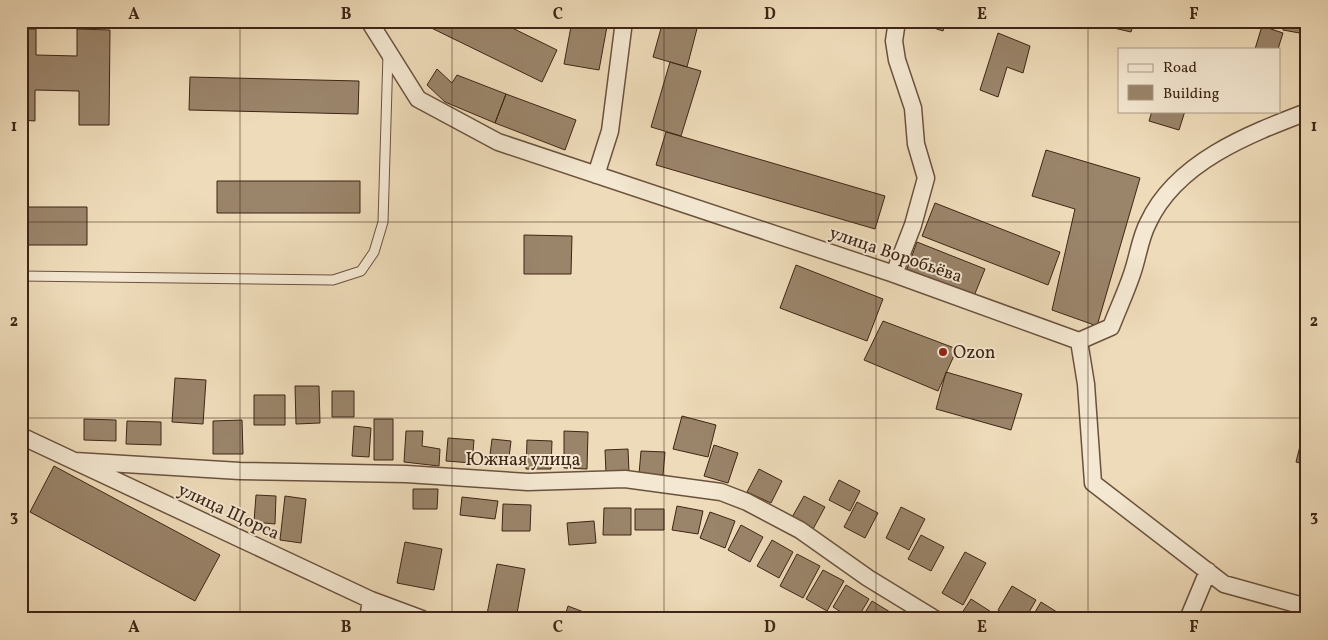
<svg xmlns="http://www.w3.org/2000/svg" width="1328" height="640" viewBox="0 0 1328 640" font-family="Vollkorn,serif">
  <rect width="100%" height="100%" fill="#eedbb9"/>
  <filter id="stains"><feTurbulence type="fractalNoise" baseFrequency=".004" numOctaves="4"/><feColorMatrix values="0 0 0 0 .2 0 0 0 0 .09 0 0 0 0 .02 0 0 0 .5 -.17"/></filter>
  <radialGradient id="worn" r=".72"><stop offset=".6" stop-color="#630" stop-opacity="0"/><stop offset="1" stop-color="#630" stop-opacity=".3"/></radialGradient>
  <path fill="#9a846a" stroke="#3f2515" d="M417,21H498L557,50L542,82Z
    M572,21H608L599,70L564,64Z
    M663,21H699L687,67L653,57Z
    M912,21H946L943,31Z
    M1102,21H1134L1131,32L1101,25Z
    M1285,21H1307L1305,34L1283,30Z
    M1262,26L1283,33L1278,49H1255Z
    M21,29H36V55L77,56V29L110,30L109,125H79V91L35,90V121L21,120Z
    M998,33L1030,46L1023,73L1007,67L998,97L980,90Z
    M670,62L701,71L681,136L651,127Z
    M437,69L452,83L457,75L506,94L495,123L445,102L427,85Z
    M190,77L359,81L358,114L189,110Z
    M506,94L576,120L565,150L495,123Z
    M1152,111H1185L1179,130L1149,121Z
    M666,132L885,196L875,229L656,165Z
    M1046,150L1140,178L1097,326L1052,310L1075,209L1032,196Z
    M217,181H360V213H217Z
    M935,203L1060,252L1048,285L922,236Z
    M21,207H87V245H21Z
    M524,235L572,236L571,274H524Z
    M917,242L985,269L974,296L907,269Z
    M796,265L883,299L867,341L780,308Z
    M883,321L957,349L938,391L864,360Z
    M946,372L1022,394L1011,430L936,409Z
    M175,378L206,380L203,424L172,422Z
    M295,386H319L320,423L296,424Z
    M332,391H354V417H332Z
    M254,395H285V425H254Z
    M682,416L716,425L708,457L673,449Z
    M84,419L116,420V441L84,440Z
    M374,419H393V460H374Z
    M242,420L243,454H213V421Z
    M127,421L161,422V445L126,444Z
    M354,426L371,428L369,457L352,456Z
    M1304,430H1307V465L1296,462Z
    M406,431H423L422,446L440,449L439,466L404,462Z
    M564,431L588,432L587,469L564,468Z
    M448,438L474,440L472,463L446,461Z
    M492,439L511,441L508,465L489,463Z
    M527,440L552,441L551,469H526Z
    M714,445L738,453L728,483L704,476Z
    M628,449L629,472L606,473L605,450Z
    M641,451L665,452L663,475L639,474Z
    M54,466L220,555L195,601L30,512Z
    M759,469L782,481L771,503L747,492Z
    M839,480L860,491L850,511L829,500Z
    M413,489H438L437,509H413Z
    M256,495L276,496L275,524L254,522Z
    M285,496L306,499L301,543L280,540Z
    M804,496L825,507L812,531L791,519Z
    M462,497L498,501L495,519L460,515Z
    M857,502L878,513L865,538L844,527Z
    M503,504L531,505L530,531H502Z
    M677,506L703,511L698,534L672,530Z
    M901,507L925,519L909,550L886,538Z
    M604,508H631V535H603Z
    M635,509H664V530H635Z
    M710,512L735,521L725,548L700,538Z
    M594,521L596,543L569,545L567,523Z
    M741,525L763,537L750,562L728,550Z
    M921,535L944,547L931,571L908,559Z
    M772,540L793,552L779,578L757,566Z
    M405,542L442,549L434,590L397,583Z
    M965,552L986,563L963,605L942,593Z
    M797,554L820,566L803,598L780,586Z
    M497,564L525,569L516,619H486Z
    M823,570L844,581L827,611L806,599Z
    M846,585L869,599L857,619H852L833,607Z
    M1012,586L1036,600L1025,619H1013L998,610Z
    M971,599L996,615L994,619H958Z
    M872,601L895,615L893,619H861Z
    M1041,602L1060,614L1057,619H1031Z
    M568,606L602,619H564Z"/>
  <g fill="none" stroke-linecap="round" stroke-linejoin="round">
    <defs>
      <path id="lane" d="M21,276L333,280L361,271L374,252L383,222L388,54"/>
      <path id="street" d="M369,21L418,99L498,142L894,274L1079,341L1086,384L1093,483L1224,584L1307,607
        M596,175L610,131L624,21
        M894,274L913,225L926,178L916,144L913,108L897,60L894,41L897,21
        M1079,341L1111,327C1118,309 1126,292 1132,274C1138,257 1140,238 1148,223C1176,162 1249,134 1307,112
        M21,436L371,600L422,619
        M75,461L240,471L406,474L528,482L625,479L721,492L747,502L800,530L868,578L935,619
        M368,619L371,600
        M1188,619L1208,571"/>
    </defs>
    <use href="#lane" stroke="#6b523e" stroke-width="11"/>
    <use href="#street" stroke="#6b523e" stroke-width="19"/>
    <use href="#lane" stroke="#f4e8d2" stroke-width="9"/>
    <use href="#street" stroke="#f4e8d2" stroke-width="16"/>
  </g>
  <path fill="none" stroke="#3f2515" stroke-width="1" stroke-opacity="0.55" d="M240,21V619M452,21V619M664,21V619M876,21V619M1088,21V619M21,222H1307M21,418H1307"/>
  <circle fill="#8f2418" stroke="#f4e8d2" stroke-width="2" cx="943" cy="352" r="5"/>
  <g text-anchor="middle" stroke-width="4" stroke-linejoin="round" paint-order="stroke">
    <g font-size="18" fill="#3f2515" stroke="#f4e8d2">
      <text transform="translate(896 254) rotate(19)" y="6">улица Воробьёва</text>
      <text x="523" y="465">Южная улица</text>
      <text transform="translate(229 511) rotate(25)" y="6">улица Щорса</text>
    </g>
    <g font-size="18" fill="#3f2515" stroke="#f4e8d2" text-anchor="start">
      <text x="953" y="358">Ozon</text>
    </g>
  </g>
  <rect width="1328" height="640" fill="none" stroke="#eedbb9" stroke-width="55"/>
  <rect x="1118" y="48" width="162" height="65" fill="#f4e8d2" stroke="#ac9a86"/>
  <rect x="1128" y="64" width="25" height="8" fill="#f4e8d2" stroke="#ac9a86"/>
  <text x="1163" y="72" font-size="15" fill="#3f2515">Road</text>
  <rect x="1128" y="85" width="25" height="15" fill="#9a846a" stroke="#ac9a86"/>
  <text x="1163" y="98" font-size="15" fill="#3f2515">Building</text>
  <rect x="28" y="28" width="1272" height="584" fill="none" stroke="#3f2515" stroke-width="2"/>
  <g font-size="16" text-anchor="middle" font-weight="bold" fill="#3f2515">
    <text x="134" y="19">A</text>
    <text x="346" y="19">B</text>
    <text x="558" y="19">C</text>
    <text x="770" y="19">D</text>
    <text x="982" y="19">E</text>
    <text x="1194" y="19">F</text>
    <text x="14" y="131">1</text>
    <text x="1314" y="131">1</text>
    <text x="14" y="326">2</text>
    <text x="1314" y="326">2</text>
    <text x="14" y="521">3</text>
    <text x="1314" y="521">3</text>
    <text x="134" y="632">A</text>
    <text x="346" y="632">B</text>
    <text x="558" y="632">C</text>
    <text x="770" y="632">D</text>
    <text x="982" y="632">E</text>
    <text x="1194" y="632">F</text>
  </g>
  <rect width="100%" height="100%" filter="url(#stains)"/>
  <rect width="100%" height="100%" fill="url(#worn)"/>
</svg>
